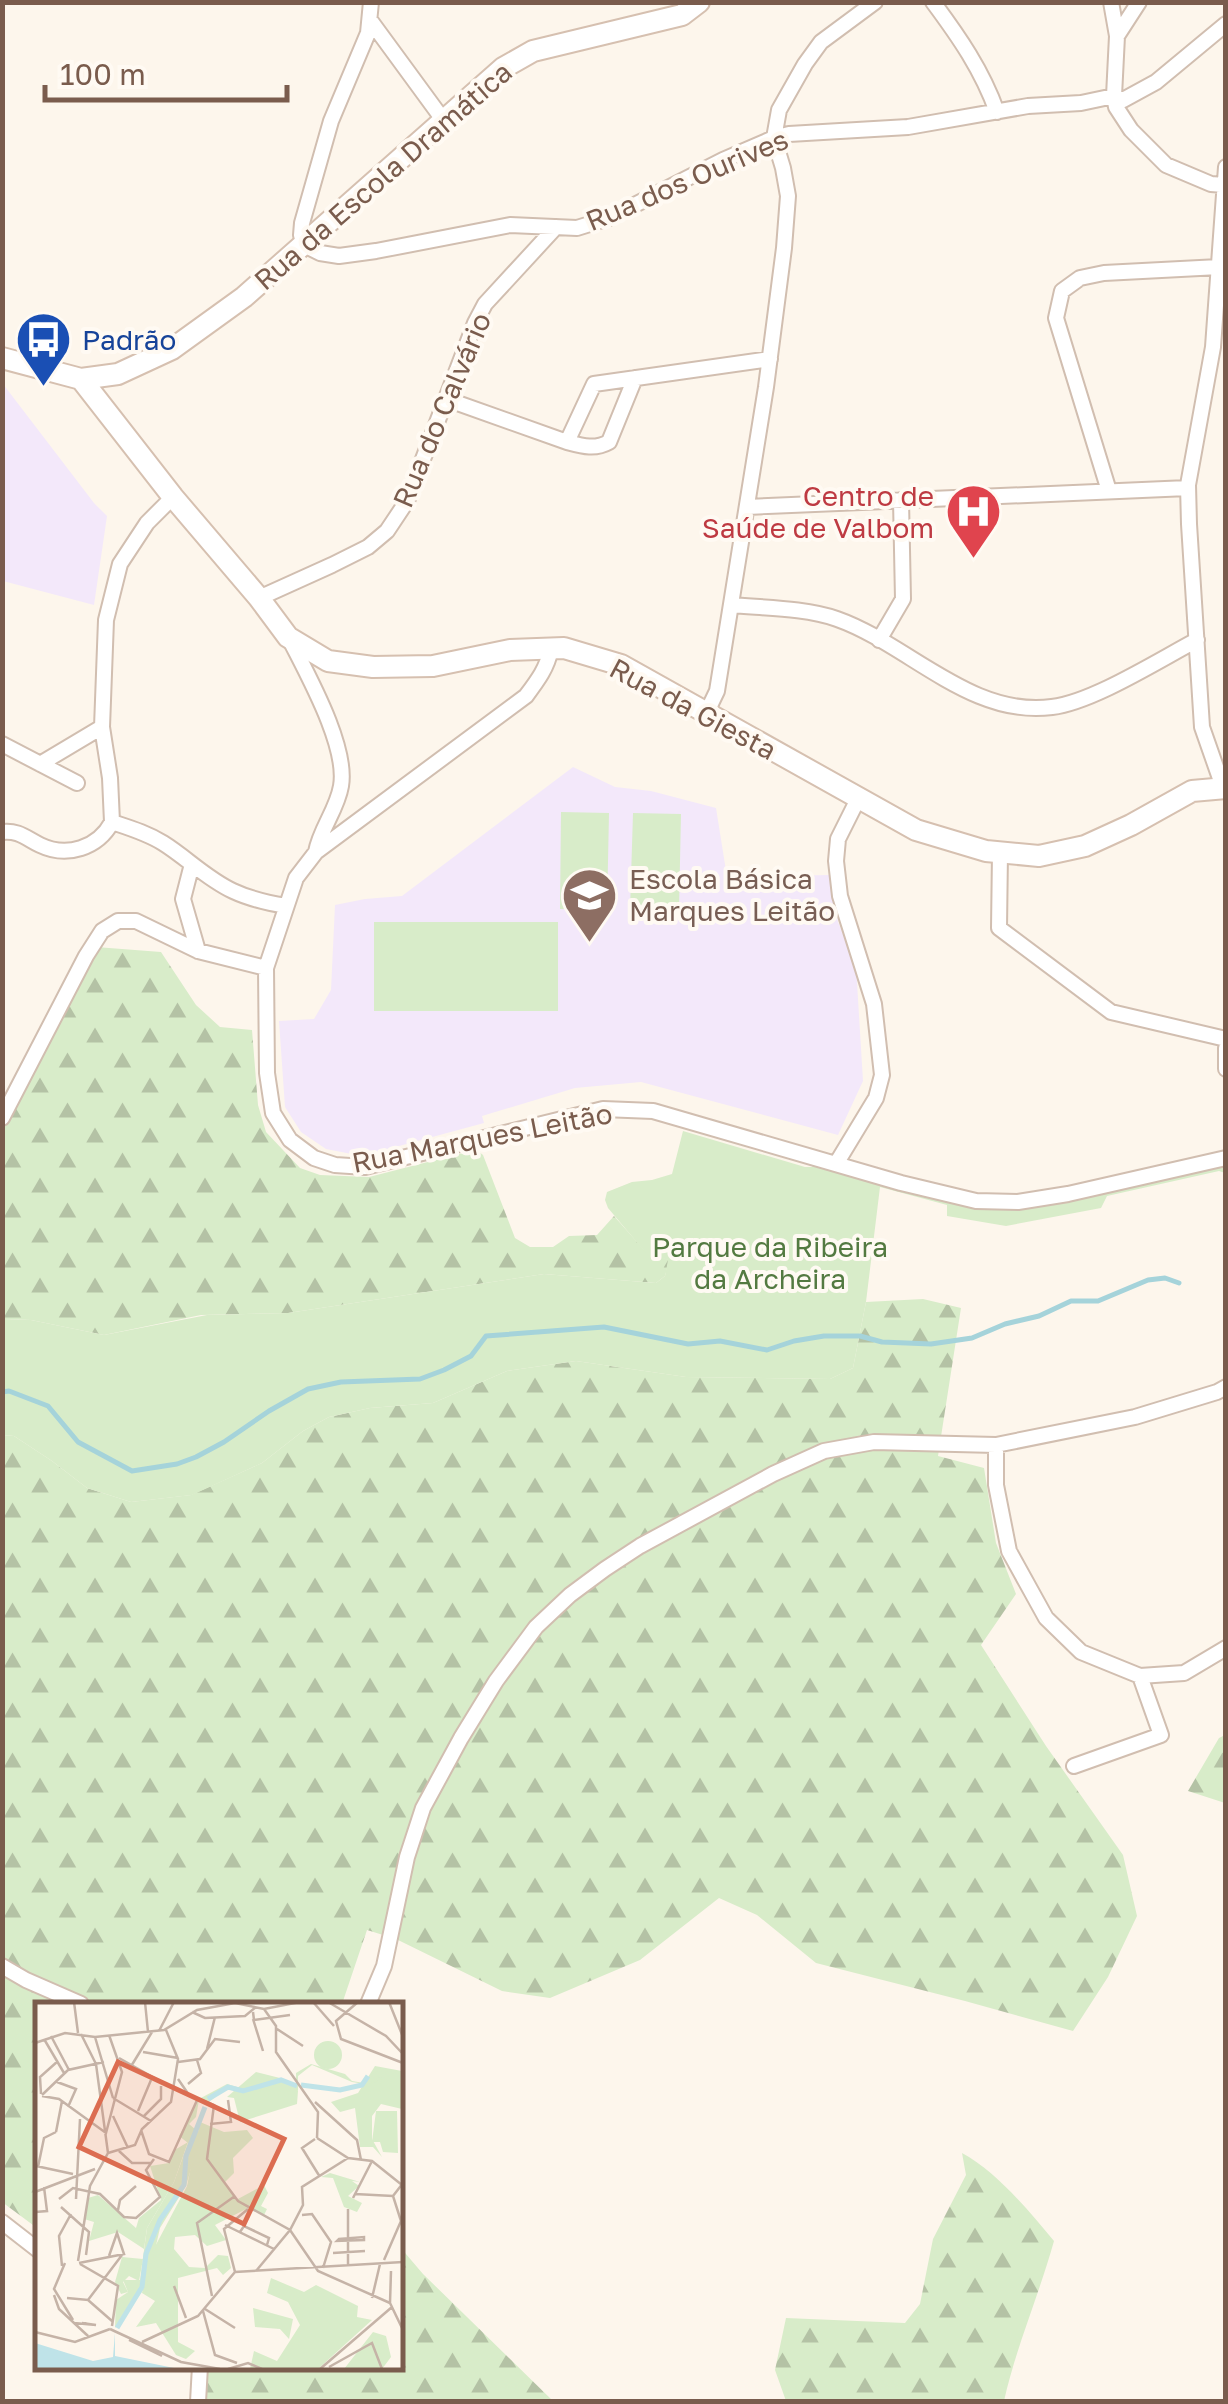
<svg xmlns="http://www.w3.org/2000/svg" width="1228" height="2404" viewBox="0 0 1228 2404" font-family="'Golos Text',sans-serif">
  <defs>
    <pattern id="forest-firs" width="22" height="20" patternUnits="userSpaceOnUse" patternTransform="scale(2.5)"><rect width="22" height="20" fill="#d8ecc9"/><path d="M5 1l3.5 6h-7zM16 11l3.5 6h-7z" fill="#b4c2a5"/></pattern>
  </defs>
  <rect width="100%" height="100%" fill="#fdf6ec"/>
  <path fill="#f3e8fa" d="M3,384L94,503L107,516L94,605L3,581Z
    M573,767L615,787L651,791L716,808L727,877L830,875L838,922L856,966L863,1081L838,1135L641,1082L575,1088L482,1116L484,1123L362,1156L326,1149L301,1132L285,1107L279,1021L314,1019L331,990L335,905L365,899L402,896Z"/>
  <path fill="url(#forest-firs)" d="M96,947L161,952L196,1005L220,1027L252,1030L258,1105L266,1132L300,1168L320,1175L369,1177L463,1153L478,1151L483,1155L515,1238L530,1247H553L569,1236L597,1235L614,1216L646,1252L669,1260L665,1276L656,1283L544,1274L288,1313L201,1315L104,1335L31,1320L3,1319V1125Z
    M923,1299L961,1308L938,1456L984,1468L996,1543L1016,1594L981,1645L1046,1746L1123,1855L1137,1916L1108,1977L1073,2031L965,2001L816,1963L757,1915L719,1898L640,1960L550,1998L502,1991L396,1939L367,1930L342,2004H38L37,2228L2,2202V1435L14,1436L52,1461L87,1488L131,1502L191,1495L262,1463L303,1431L329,1417L370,1408L433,1403L507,1371L576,1361L686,1377L830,1379L853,1368L866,1302Z
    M1225,1735V1803L1188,1791L1219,1738Z
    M962,2153C997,2172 1029,2211 1054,2241C1039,2295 1016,2347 1004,2401H786L775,2370L786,2318L905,2323L920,2304L933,2239L966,2175Z
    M400,2247L423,2274L553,2401H206L205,2367L400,2366Z"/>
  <path fill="#d8ecc9" d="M561,812L609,813L607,910L560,909Z
    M633,813L681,814L679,910H630Z
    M374,922H558V1011H374Z
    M683,1131L805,1167H812L819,1159L1002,1208L1067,1203L1087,1186L1225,1162V1173L1219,1171L1107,1196L1101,1208L1006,1226L947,1216V1205L880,1187L866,1302L853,1368L830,1379L686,1377L576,1361L507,1371L433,1403L370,1408L329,1417L303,1431L262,1463L192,1495L131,1502L87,1488L52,1461L14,1436L3,1435V1319L31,1320L104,1335L207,1315L288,1313L544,1274L656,1283L665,1276L668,1260L646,1253L608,1208L605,1200L607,1192L632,1182L652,1180L672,1174Z"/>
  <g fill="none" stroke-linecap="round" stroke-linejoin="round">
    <path stroke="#a5d3da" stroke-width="5" d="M2,1392L9,1391L48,1406L78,1442L132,1471L177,1464L196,1457L224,1442L269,1411L308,1389L341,1382L420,1379L444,1370L471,1356L486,1336L604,1327L688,1344L720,1341L767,1350L794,1341L824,1336H860L882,1342L931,1344L972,1338L1005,1324L1039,1316L1071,1301H1098L1148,1280L1165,1278L1179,1283"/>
    <defs>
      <path id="street" d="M371,2L368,33L331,121L302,223L301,235L304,245L320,253L339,256L376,251L510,225L577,228L609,218L723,160L774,138L789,134L908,127L1028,106L1081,103L1114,96L1123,100L1156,82L1226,24
        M933,2C959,37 982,70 997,112
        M1111,2L1117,36L1114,96L1116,107L1131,130L1166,165L1211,184L1224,185
        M370,20L444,121
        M1117,36L1139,2
        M446,399L567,442L594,384L770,359
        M567,442C582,446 595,450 609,442L635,378
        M1109,491L1056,318L1062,291L1080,278L1104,273L1219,267
        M173,497L147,523L120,564L106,620L102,727L110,778L112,822C130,828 147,833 163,843C187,858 207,879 233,891C250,899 268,903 286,906
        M747,507L1188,488
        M259,598L332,565L368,547L387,531L407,501L475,323L485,304L556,227
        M731,605C764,608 806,608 837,619C908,644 971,718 1052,707C1093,702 1159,660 1197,640
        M289,638C307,674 348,746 341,786C337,810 320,829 316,852
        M879,640L903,599L901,500
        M551,649C547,668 538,680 526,696L316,852L296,878L266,968L267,1073L273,1113L290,1140L314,1158L335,1165L365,1167L603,1109L653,1111L901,1183L976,1201L1018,1202L1068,1194L1226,1158
        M706,714L717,691L766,387L784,248L788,196L783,168L774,138L779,110L805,64L821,42L875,2
        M2,744L77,783
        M40,764L102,727
        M1223,787L1202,727L1189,524L1188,485L1213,347L1226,167
        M2,832C18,830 26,838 40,845C67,858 98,848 112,822
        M1000,853L999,928L1111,1012L1226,1039
        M192,864L183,899L198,951
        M1226,1048V1069
        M2,1118L86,956L102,931L118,921H136L198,951L266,968
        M836,1164L876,1098L882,1075L874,1004L840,896L836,861L838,839L858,799
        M996,1445V1485L1009,1551L1046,1618L1081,1652L1140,1676L1184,1673L1226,1648
        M1074,1766L1161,1735L1140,1676
        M2,1966L26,1980L81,2004
        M368,2004L384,1966L407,1857L423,1808L461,1738L496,1681L536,1627L570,1595L605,1569L640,1546L773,1474L824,1451L874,1442L996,1445L1135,1417L1217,1392L1226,1387
        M2,2222L38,2250
        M198,2402L200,2366"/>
      <path id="secondary" d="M2,358L81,379L118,374L172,349L244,297L503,68L533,51L682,15L699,2
        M81,379L173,497L259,598L288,637L328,661L373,667L433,666L510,650L564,648L621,665L916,830L986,851L1039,856L1085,846L1131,825L1192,791L1226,788"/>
    </defs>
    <use href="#street" stroke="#d1beb0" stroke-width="18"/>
    <use href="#secondary" stroke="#d6c0b0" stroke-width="24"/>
    <use href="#street" stroke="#fff" stroke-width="14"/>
    <use href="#secondary" stroke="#fff" stroke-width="20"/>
  </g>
  <defs>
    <symbol id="bus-pin" viewBox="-11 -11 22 30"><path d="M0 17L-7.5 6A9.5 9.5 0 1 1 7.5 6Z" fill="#1a4fb4" stroke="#fffaf3"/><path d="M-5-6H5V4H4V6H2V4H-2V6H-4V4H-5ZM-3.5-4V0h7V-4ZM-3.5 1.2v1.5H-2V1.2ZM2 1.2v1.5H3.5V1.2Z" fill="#fff"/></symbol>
    <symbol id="hospital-pin" viewBox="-11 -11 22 30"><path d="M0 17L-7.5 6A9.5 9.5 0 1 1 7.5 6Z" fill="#e0444e" stroke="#fffaf3"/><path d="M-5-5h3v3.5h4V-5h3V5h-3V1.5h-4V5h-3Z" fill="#fff"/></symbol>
    <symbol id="school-pin" viewBox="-11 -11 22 30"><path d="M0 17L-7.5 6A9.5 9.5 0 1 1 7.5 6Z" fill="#8d6e63" stroke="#fffaf3"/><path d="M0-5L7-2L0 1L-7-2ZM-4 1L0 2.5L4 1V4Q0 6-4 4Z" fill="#fff"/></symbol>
  </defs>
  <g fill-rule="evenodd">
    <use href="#bus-pin" x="12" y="308" width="63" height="86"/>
    <use href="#hospital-pin" x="942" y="480" width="63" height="86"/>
    <use href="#school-pin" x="558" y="864" width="63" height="86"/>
  </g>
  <g text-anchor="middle" stroke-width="8" stroke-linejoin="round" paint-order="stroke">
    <g font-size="28" fill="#7a5c4d" stroke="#fffaf3">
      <text transform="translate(383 176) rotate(-41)" y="10">Rua da Escola Dramática</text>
      <text transform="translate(687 180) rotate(-23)" y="10">Rua dos Ourives</text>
      <text transform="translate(442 410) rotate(-67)" y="10">Rua do Calvário</text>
      <text transform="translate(693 709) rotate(28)" y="10">Rua da Giesta</text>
      <text transform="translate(482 1138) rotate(-11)" y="10">Rua Marques Leitão</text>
    </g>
    <g font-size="28" fill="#164399" stroke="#fffaf3" text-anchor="start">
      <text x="82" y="350">Padrão</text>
    </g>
    <g font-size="28" fill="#be3a42" stroke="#fffaf3" text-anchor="end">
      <text x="934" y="506">Centro de<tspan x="934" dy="32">Saúde de Valbom</tspan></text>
    </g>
    <g font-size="28" fill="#785e54" stroke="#fffaf3" text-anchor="start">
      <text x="629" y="889">Escola Básica<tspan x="629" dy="32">Marques Leitão</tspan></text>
    </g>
    <g font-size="28" fill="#537a41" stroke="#fffaf3">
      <text x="770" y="1257">Parque da Ribeira<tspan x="770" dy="32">da Archeira</tspan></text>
    </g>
  </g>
  <g transform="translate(35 2002)">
    <rect width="368" height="368" fill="#fdf6ec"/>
    <path d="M279 53a14 14 0 1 1 28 0a14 14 0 1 1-28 0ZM340,64L367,69V107L346,102L337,114V137L347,155L338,145H325L320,106L305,110L296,100L323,91ZM221,70L249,77L263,89L262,102L205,120L199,96L192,95ZM165,120L189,130L212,128L218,136L198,156L199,171L190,180L201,198L229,183L233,191L226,204L232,207L229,213L213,206L180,223L191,238L172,244L160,233L140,235L139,247L154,265L170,266L183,253L193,254L196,266L188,273L182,266L143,276V340L160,349L151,357L141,353L121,321L101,325L120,299L107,291L115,254L152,184ZM153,140L139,180L112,226L109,247L83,230L54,239L59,220L49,217L53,196L63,193L101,226L104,216L126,198L115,164L134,161L138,149ZM295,171L325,180L317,179L324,184L313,194L327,201L322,210L309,205L298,176L286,175ZM87,255L108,257L104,279L94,274L88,280L93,290L86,292L80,280ZM236,276L269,290L281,283L323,304L322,315L337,318L283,367H215L219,349L242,359L265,323L253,300L232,291ZM218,306L258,317L254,337L245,327L220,325ZM338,330L351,334L356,355L347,367H309Z" fill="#d8ecc9"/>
    <path d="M276,62L310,72L317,79L335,82L343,75L348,76L367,107L346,76L336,83L317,80L277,63L263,74V89L244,82L221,90L193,85L174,100L164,98L161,115L154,122L166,132L151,184L125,226L112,283L80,326L81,298L93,290L88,278H105L112,226L139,180L153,141L144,134L164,97L192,82L209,87L246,77L261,84V71ZM341,109H362L363,151L348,150L345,140H337Z" fill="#d8ecc9"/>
    <path d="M80,331V354L144,367H0V341L58,359L78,355Z" fill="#bfe3e8"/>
    <path fill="none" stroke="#bfe3e8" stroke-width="5" d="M266,83L305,88L327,83L333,74M173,97L193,85L208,89L246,78L262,84M82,326L107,285L111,252L125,218L149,183L151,154L170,105"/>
    <path fill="none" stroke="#c5b3a7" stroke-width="2.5" d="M39,0L43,31M110,0L113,30M278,0L299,24M293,0L351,34L368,52M323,0L301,19L306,37L368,61M354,0L368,35M229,7L241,24V50L283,110L282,136M157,10L170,16L210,14L221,5M218,10L219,18L255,13M218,17L228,49M242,27L268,44M124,29L139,0M46,32L61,62L73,151M16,34L34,68M60,35L78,96M9,37L29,71M0,41L30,31L60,35L129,28L162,8L200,1L229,7L265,0M172,47L180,15M108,50L143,56M84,56L137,86M143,60L165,57L180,37L205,40M95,66L117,30M143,77L154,93L179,103L172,157L203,199L255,228L283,269L355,301M22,80L41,87L33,105M153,82L166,71L162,58M6,92L5,75L23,59M7,93L33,68L69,60M7,94L24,97L71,131L87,70L74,33M78,96L116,119M280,100L322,138L326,158M103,109L116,78M78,114L93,146M109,114L126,97V84M175,122L196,120L193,98M106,128L114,152L134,160L163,96M21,130L27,99M282,136L313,156L337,159L367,183M280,137L267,146L285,175M84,149L97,161H116M73,151L100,143L107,127L136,100L143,57L131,28M1,164L38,172M3,165L9,136L21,130M0,190L60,167M320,192L358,194M318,196L337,159M24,197L38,186L65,192L89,215L101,216L125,195L111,168L119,157M41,197L45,117M26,205L54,230L51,253M313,207V265M83,208L85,198L101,184M0,210L12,209L9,185M267,213L277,212L296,240L288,266M190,223L239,247M205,230L209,224L234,236L232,243M329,235V238L302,239L304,237ZM298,251L330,249M349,258L366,219L358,194L368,181M43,259L55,184L73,151M30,261L19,287L38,318M44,261L89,252L82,231L74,254M45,262L83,284L77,324M27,264L24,234L36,212M221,269L255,228L268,203L267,185L313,156M356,269L355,301L367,326M200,270L189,227L213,207M139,284L151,316M19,293L24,307L53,334M177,294L162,221L200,194M32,296L53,298L87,253M337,296L345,262M53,298L77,319M170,307L200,326M168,309L180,353L202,361M39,321L61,323L47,321M75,327L146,360L185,367M0,330L40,340L75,327M94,338L127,354M107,340L163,314L200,270L368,260M294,365L337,341L347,367M193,367L213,361L227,367M285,367L357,305"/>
    <path fill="#dc6d51" fill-opacity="0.15" stroke="#dc6d51" stroke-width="5" d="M83,60L249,137L209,222L44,145Z"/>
    <rect width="368" height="368" fill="none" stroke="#7a5c4d" stroke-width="5"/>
  </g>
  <rect width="1228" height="2404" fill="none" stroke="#7a5c4d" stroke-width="10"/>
  <path d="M45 85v15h242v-15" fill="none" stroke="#7a5c4d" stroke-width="5"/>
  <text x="60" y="85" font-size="30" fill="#7a5c4d" stroke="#fffaf3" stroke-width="8" paint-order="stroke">100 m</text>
</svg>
